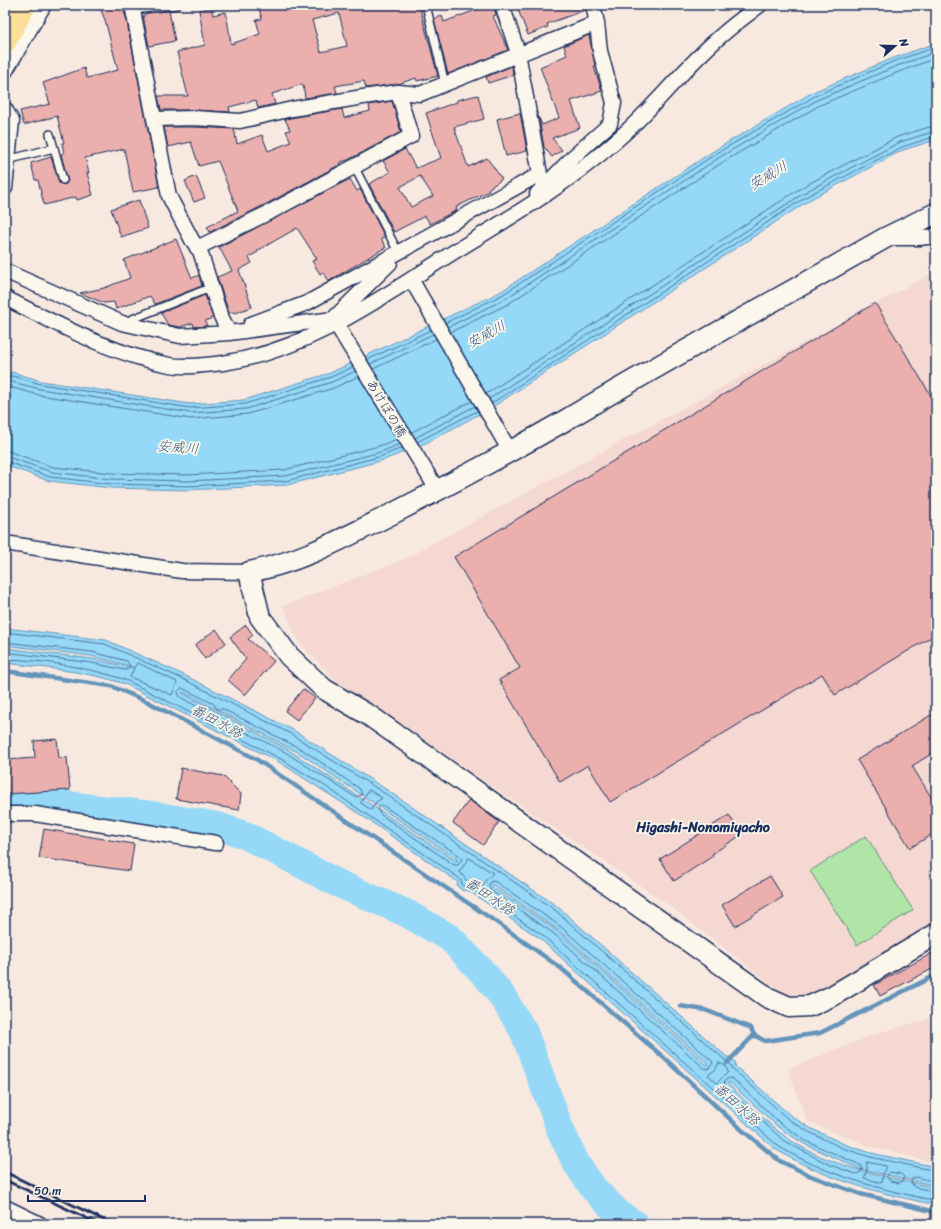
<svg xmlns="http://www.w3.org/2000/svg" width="941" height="1229" viewBox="0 0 941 1229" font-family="Sriracha,'Klee One',sans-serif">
  <rect width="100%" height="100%" fill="#f8e9e0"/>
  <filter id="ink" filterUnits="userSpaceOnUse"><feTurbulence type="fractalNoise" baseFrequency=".025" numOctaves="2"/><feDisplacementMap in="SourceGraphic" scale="8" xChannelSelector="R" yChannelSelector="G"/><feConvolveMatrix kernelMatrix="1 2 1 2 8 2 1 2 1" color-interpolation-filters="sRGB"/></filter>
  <g filter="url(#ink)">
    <path fill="#f4d8d1" d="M936,271V923L857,969L817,996L792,1000L663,901L336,681L299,642L283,606L404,559Z
      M936,1013V1163L869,1146L807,1121L788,1069L881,1032L925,1020Z"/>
    <path fill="#b0e5a7" stroke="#668a82" d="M866,836L913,910L857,945L810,871Z"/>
    <path fill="#95d8f7" stroke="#6494ba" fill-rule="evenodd" d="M936,43V140L903,150L811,199L494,406L428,442L384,460L287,485L187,490L111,488L49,481L5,465V375L12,372L41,381L190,404L244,400L330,373L500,292L715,150L813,92L891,59Z
      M5,628L106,640L184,675L293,730L387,790L558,907L727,1057H730L736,1063L735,1066L791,1116L810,1128L844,1144L871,1153L936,1167V1186L860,1169L804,1144L778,1127L729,1082L728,1084C747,1102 765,1122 786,1137C830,1168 885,1176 936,1188V1205C879,1193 825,1180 775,1149L538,937L467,890L463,891L457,886L458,882L364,817L279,762L125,684C86,671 45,668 5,663V648L93,659L132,668L133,667L91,656L5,645ZM183,692L301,754L458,860L456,861L287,749L182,693ZM493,885L557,929L709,1064L707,1065L556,930L492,887Z"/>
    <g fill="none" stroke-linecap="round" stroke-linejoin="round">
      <path stroke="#4c739b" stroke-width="1" d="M445,323L502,295L717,153L815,96L892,62L936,47
        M448,327L505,299L720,157L817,100L894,67L936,52
        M451,332L508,304L723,162L820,105L896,73L936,58
        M367,360L431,330
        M370,364L433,334
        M373,369L436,339
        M5,378L12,376L41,384L190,408L245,404L331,377L353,367
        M5,383L12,382L40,389L191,413L246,409L332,382L356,371
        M5,389L13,388L39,395L191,419L248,414L334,388L359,376
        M486,394L804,186L897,137L936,125
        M489,399L807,191L900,142L936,131
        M492,403L809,195L902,147L936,136
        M412,432L472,401
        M415,438L475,406
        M417,442L477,411
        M5,450L53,467L112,473L187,475L284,470L379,446L397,439
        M5,456L52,472L112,479L187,481L285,476L381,452L400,444
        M5,461L50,477L111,484L187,486L286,481L382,456L402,448
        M5,632L105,644L183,679L291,734L384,793L555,910L725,1060L729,1062L733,1069L788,1119L809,1132L842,1148L870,1157L936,1171
        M5,642L92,652L127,661L130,666L128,669L125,670L92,663L5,652
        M5,659C43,660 91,668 126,680L281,759L322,784L449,871L460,879L463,886L470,887L541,934L778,1146C827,1176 880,1189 936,1201
        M138,663L177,682L172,695L130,677L136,664Z
        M182,688L214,704L217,709H223L303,750L360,789L362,795L355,797L285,752L218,718L215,714L209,713L180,697L178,692Z
        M369,790L382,798L375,803L371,810L361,803Z
        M382,805L460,856L462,859L458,865H454L380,814L378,809Z
        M469,858L493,873L486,880L482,888L467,881L460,872Z
        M492,881L496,882L560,926L711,1060L713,1063L708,1069L704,1068L553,933L490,890L489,885Z
        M719,1063L726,1066L728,1072L717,1083L708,1075L715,1070Z
        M729,1078L733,1079L780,1123L806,1141L860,1165L862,1168L861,1172L856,1174L830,1165L784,1141L725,1087L724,1082Z
        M867,1162L886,1166L883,1174L882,1183L864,1178L867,1171Z
        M890,1172L901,1174L904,1177L903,1181L899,1183L890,1181L887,1177Z
        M936,1182L916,1177L912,1179L911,1182L914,1187L936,1192"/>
      <path stroke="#6494ba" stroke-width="4.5" d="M5,671L111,686L148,702L256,759L499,924L562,969L663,1057L742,1130L780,1161L811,1176L860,1194L936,1212
        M487,977L495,973
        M680,1006L705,1010L751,1028L754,1035
        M727,1063L754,1035L765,1041L820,1033L936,975"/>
      <path stroke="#95d8f7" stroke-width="28" d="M5,798L152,815L218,826L245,835L339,884L406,913L450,938L487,977L502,996L524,1032L560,1129L576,1163L594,1189L619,1214L635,1224"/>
    </g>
    <path fill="#ebb0ae" stroke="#1b2f5e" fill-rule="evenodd" d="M99,5H121L126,17L159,187L133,192L124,149L85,158L89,173H87L93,195L77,200L76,197L44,205L38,180H35L31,163L51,157L59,183L65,185L68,181L61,154L64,153L62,143H64L57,116L24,125L20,111L50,104L43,83L84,68L87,78L118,70L105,20Z
      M258,5H419L438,76L417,81L416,78L398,84L366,88L364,81L335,86L337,93L305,98L303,84L272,94L275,104L258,108L256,100L229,107L230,112L194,110H161L158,96H188L177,52L205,45L199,10L211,8L213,15L226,12L231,44L260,34L256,20L262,19ZM339,13L347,46L321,52L312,20Z
      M489,5H494L496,15L493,16L508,50L448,74L434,19L442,16L444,22Z
      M511,5H585V10L547,24L548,27L528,35L517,7L512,9Z
      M169,11L175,41L149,46L143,16L147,13Z
      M589,35L595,66L594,67L602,91L571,101L580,128L552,138L562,150L552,157L544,147L539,118L542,125L559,118L540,67L567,55L564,46Z
      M512,66L513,75L488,83L486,77Z
      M478,95L484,119L454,127L468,167L487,158L502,179L488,189L489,191L456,207L457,210L430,224L425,216L394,232L369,184L390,172L383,161L405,149L416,168L441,158L426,113L457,102V100ZM420,176L433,196L411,207L400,187Z
      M392,101L401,132L348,160L341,162V164L268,203L210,232L207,227L238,211L218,161L199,166L191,142L168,147L164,127H194L234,129L237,144L262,135L268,151L291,142L286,131L290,130L285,119L342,109L344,118L370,111L369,105Z
      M520,113L527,151L506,156L497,119Z
      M196,176L205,198L194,202L185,181Z
      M350,179L357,191L360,189L385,237L381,239L386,247L329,281L323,272L320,274L312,261L317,259L297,228L257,251L258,252L249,257L252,263L239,270L252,307L235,313L234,312L229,313L217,277L232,271L219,247Z
      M139,200L148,228L121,237L111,209Z
      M176,239L192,278L199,275L202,286L155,304L150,296L116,309L114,302L104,303L80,293L104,288L130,278L124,260Z
      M205,295L213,318L205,321L207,326L194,327L193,323L180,327L168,325L161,313Z
      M875,303L936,404V634L835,695L822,674L610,802L588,765L560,782L499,680L520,668L454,557Z
      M246,625L253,635L248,639L274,661L245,695L228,680L246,659L230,637Z
      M216,629L226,643L205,659L195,645Z
      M303,689L315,698L297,720L285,711Z
      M936,712V751L912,766L936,805V832L910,848L857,760Z
      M57,739L59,758L67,757L70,790L5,794V760L35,758L34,741Z
      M181,768L223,776L241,794L239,810L176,799Z
      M469,800L499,822L483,845L453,823Z
      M729,815L741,835L712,854L713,856L674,881L660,859Z
      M44,829L134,844L130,871L39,858Z
      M770,876L783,897L735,926L722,905Z
      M936,951V967L880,996L874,985Z"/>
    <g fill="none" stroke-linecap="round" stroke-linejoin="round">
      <defs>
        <path id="lane" d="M426,5L445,84
          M133,10L177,5
          M50,134L63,180
          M7,160L54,148
          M354,166L398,252
          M125,322L212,287"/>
        <path id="street" d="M132,5L169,196L192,240L200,251L220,314L229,333
          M5,72L44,5
          M5,109L12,121L5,188
          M155,119L194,118L240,121L292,109L363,97L398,92L420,94L597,23L593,5
          M537,194L573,157L610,124L614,103L600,51L597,23
          M888,238H919L936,236
          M197,248L272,211L411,136L398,92
          M5,271L122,323L180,336L229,333L333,319L438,491
          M411,279L511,453
          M5,298C56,323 113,355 170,365C186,368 206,365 223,363C311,350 383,296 457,250C513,216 569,183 618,139C655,107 684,67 722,35C734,24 747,15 760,5
          M333,319L390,263
          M251,324L307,303L540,174L518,53L502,5
          M5,543L182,571L249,572
          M5,814H35L216,843
          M5,1207L40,1224"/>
        <path id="secondary" d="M936,213L885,238C778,299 670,358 564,421C505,455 447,486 386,517C340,540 300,562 249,572L260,617L289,656L324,689L370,716L767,997L789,1007L810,1006L832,996L936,934"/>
        <path id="primary" d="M5,42L25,5"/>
      </defs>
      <use href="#lane" stroke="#1b2f5e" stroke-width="10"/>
      <use href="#street" stroke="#1b2f5e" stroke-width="17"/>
      <use href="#secondary" stroke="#1b2f5e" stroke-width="23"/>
      <use href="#primary" stroke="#1b2f5e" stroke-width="25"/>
      <use href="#lane" stroke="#fbf7ec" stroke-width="7"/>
      <use href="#street" stroke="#fbf7ec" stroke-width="14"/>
      <use href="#secondary" stroke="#fbf7ec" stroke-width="20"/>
      <use href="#primary" stroke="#fcde96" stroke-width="22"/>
      <path stroke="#1b2f5e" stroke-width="3" d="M5,1172L112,1224
        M5,1180L95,1222"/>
    </g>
  </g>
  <g text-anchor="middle" stroke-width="3.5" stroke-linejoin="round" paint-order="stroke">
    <g font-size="13" fill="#1b2f5e" stroke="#fbf7ec">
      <text transform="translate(387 408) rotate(59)" y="5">あけぼの橋</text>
    </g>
    <g font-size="14" font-style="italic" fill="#3a5984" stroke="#fbf7ec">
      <text transform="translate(768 175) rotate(-31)" y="5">安威川</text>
      <text transform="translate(486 334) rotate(-29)" y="5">安威川</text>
      <text transform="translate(178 447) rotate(5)" y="5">安威川</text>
      <text transform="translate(217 721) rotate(28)" y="5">番田水路</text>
      <text transform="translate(490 896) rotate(34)" y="5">番田水路</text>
      <text transform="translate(737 1104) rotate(42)" y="5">番田水路</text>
    </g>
    <g font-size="14" font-weight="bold" fill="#1b2f5e" stroke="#fbf7ec">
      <text x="703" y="832">Higashi-Nonomiyacho</text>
    </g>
  </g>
  <rect width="941" height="1229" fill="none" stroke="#fbf7ec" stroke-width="20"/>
  <rect x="10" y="10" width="921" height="1209" fill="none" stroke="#1b2f5e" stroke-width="1.5" filter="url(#ink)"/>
  <g transform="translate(895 46) rotate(70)" stroke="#fbf7ec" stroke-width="3" paint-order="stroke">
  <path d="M0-3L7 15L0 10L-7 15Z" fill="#1b2f5e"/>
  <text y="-6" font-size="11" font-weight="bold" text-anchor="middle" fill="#1b2f5e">N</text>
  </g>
  <path d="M28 1195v6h117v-6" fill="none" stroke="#1b2f5e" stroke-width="2"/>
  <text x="34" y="1195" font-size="12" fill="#1b2f5e" stroke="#fbf7ec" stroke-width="3" paint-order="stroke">50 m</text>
</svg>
